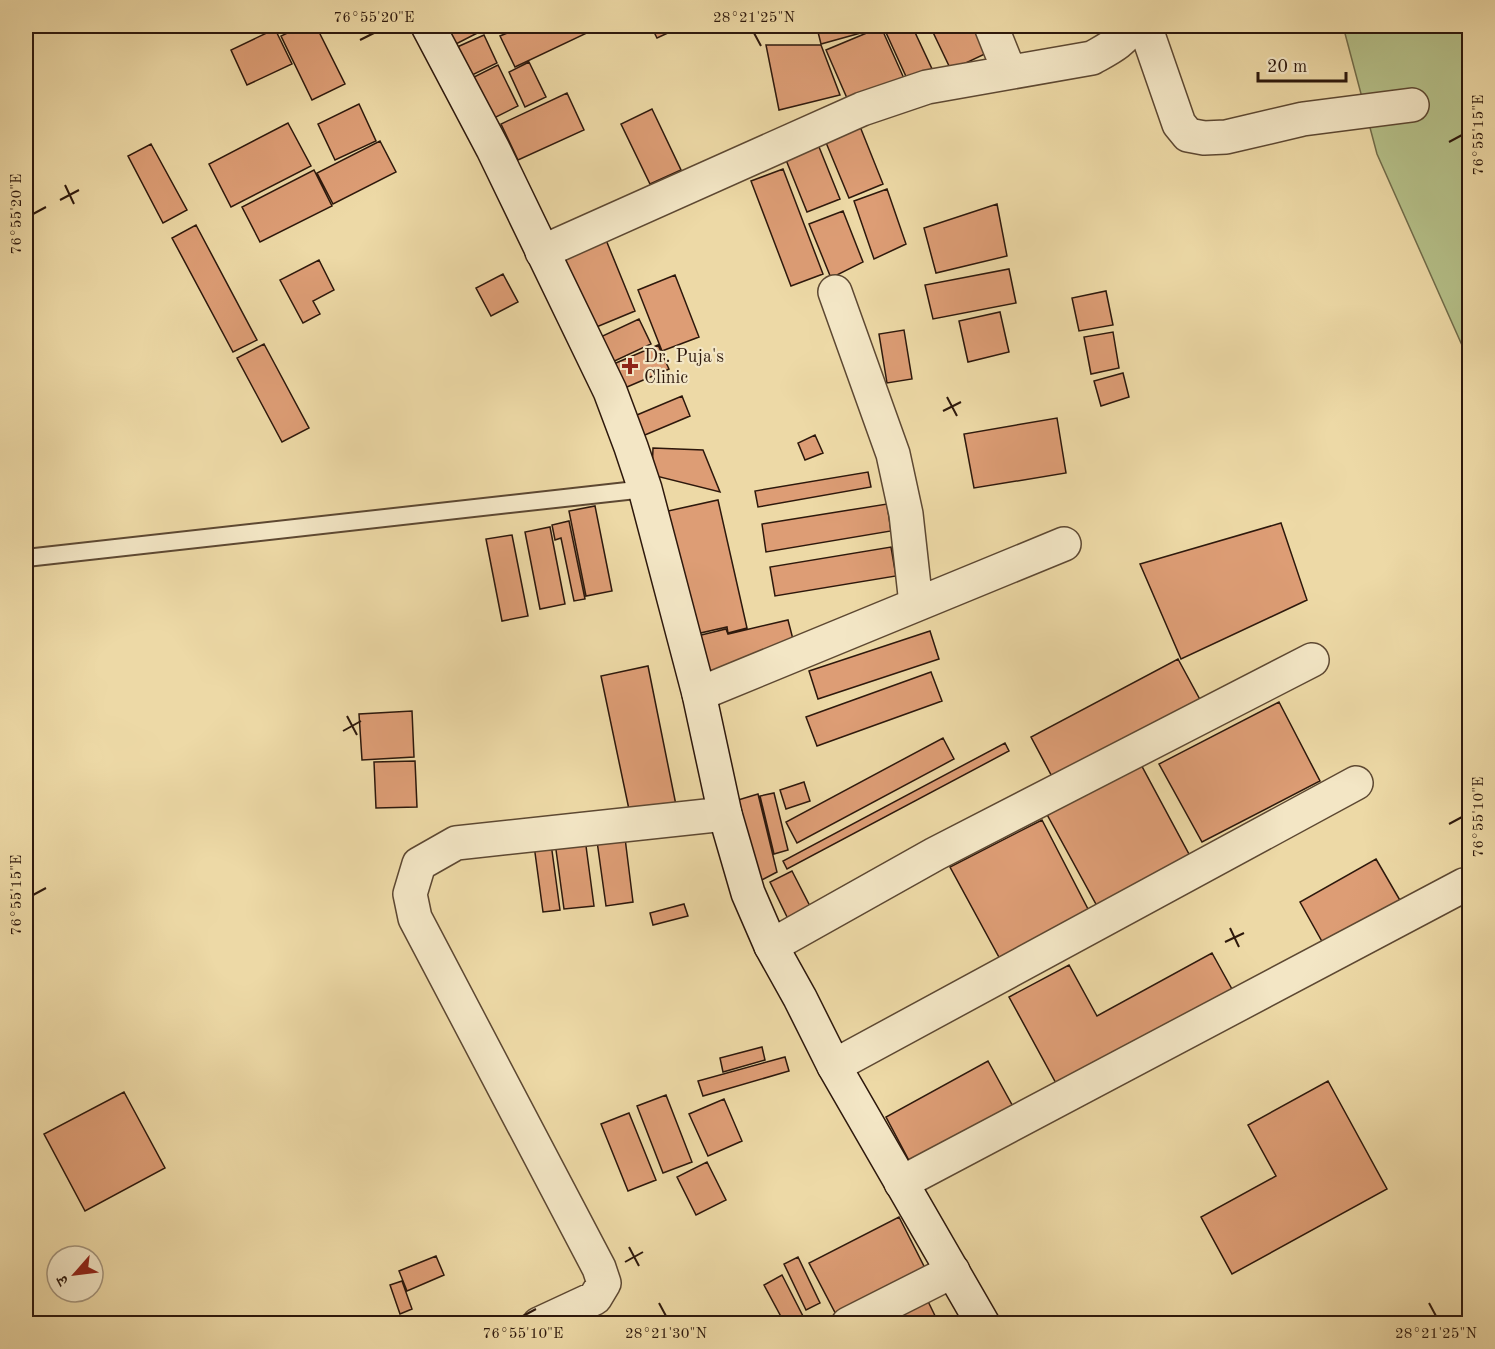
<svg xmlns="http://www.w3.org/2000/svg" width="1495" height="1349" viewBox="0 0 1495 1349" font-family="'Old Standard TT','Noto Serif Devanagari',serif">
  <rect width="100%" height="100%" fill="#edd9a6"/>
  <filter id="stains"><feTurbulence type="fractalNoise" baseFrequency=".00333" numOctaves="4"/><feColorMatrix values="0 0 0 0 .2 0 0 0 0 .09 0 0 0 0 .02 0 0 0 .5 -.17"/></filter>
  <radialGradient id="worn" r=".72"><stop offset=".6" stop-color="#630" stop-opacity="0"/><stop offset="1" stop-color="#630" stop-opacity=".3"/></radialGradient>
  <path fill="#b5c089" stroke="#716c4a" stroke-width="1.5" d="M1343,26H1469V361L1377,154Z"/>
  <path fill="#dd9d75" stroke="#2d180c" stroke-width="1.5" d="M302,26H316L345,84L312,100L281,36Z
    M444,26H491L454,45Z
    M524,26H586L589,32L515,67L500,36Z
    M651,26H683L657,38Z
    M826,26H866L868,31L821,44L818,32L827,30Z
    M883,26H912L933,71L909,83Z
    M930,26H974L987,53L951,70Z
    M881,27L906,83L850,105L826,50Z
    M275,29L292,64L247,85L231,50Z
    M484,35L497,63L468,77L455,48Z
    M766,45H821L840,95L779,110Z
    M529,62L546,97L525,107L509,72Z
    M498,65L518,106L490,120L470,79Z
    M567,93L584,130L518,160L501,124Z
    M359,104L376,141L335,160L318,124Z
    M652,109L681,170L650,184L621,124Z
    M857,119L883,184L849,198L822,133Z
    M288,123L311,166L231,207L209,164Z
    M380,141L396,172L333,204L317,173Z
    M817,142L840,199L807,212L784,155Z
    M151,144L187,210L163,223L128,156Z
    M783,169L823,274L791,286L751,181Z
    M314,170L332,206L260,242L242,207Z
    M887,189L906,244L874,259L854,201Z
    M997,204L1007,256L936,273L924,228Z
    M843,211L863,262L831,278L809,224Z
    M196,225L257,340L233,352L172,238Z
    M604,235L635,311L594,328L562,252Z
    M319,260L334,290L313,301L320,314L303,323L280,280Z
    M1009,269L1016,303L933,319L925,285Z
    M503,274L518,302L491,316L476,288Z
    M675,275L699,337L662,351L638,290Z
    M1106,291L1113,325L1079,331L1072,298Z
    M1000,312L1009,352L968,362L959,321Z
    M639,319L651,344L606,365L594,340Z
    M904,330L912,379L887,383L879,334Z
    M1113,332L1119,368L1091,374L1084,337Z
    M264,344L309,428L282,442L237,358Z
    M658,345L669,369L613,393L602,369Z
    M1123,373L1129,397L1101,406L1094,381Z
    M682,396L690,416L633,440L625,420Z
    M1057,418L1066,473L974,488L964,434Z
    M815,435L823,453L805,460L798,443Z
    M653,448L703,450L720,492L652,475Z
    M868,472L871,487L758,507L755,491Z
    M718,500L747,628L728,633L727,627L696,634L668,511Z
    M887,504L891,531L766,552L762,524Z
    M595,506L612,591L586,596L569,511Z
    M569,521L585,599L574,601L561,538L555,540L552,525Z
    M1281,523L1307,600L1181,659L1140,564Z
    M550,527L565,604L540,609L525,532Z
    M512,535L528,616L502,621L486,539Z
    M891,547L896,576L775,596L770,567Z
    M788,620L796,651L701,673L693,637L726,629L728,634Z
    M930,631L939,659L818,699L809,671Z
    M1178,659L1204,707L1057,786L1031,737Z
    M648,666L677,810L631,819L601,676Z
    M931,672L942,701L817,746L806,717Z
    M1279,702L1320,781L1202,842L1159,764Z
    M412,711L414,757L362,760L359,714Z
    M943,738L954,759L797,843L786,822Z
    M1005,743L1009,751L787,869L783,861Z
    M1138,759L1190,856L1097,906L1044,809Z
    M415,761L417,807L376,808L374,762Z
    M804,782L810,801L786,809L780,790Z
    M774,793L788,850L774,854L760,796Z
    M758,794L777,872L758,882L738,800Z
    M1042,820L1089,911L1000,959L950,867Z
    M624,830L633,902L606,906L596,834Z
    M584,831L594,906L564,909L554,835Z
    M550,836L560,910L543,912L533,838Z
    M1376,859L1401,902L1324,945L1300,902Z
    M792,871L814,914L791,925L770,882Z
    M684,904L688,916L653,925L650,913Z
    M1212,953L1238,1000L1063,1096L1009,997L1069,965L1097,1016Z
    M762,1047L765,1060L723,1072L720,1058Z
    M785,1057L789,1071L703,1096L698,1081Z
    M988,1061L1016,1112L913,1168L886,1117Z
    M1328,1081L1387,1189L1232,1274L1201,1217L1276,1176L1248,1125Z
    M124,1092L165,1168L85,1211L44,1134Z
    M666,1095L692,1162L663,1173L637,1106Z
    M724,1099L742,1141L708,1156L689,1114Z
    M629,1113L656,1180L628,1191L601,1124Z
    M707,1162L726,1200L696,1215L677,1177Z
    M899,1217L929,1276L840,1322L809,1263Z
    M436,1256L444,1275L407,1291L399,1271Z
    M798,1257L820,1303L806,1310L784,1264Z
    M782,1275L807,1324H785L764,1285Z
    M402,1281L412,1309L400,1314L390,1285Z
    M922,1289L939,1324H851Z"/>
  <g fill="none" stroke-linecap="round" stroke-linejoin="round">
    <defs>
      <path id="lane" d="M26,558L645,489"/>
      <path id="street" d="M991,26L1009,71
        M1145,26L1179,124L1188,135L1204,138L1226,137L1303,119L1412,105
        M542,252L862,109L927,87L1092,58C1106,50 1126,41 1130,26
        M835,292L893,454L906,514L916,604
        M699,694L1064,544
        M771,946L935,854L1312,660
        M834,1066L1356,783
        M901,1183L1464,885
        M539,1324L595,1298L604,1283L599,1268L415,918L410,894L419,864L456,843L725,814
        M848,1324L953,1271"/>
      <path id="secondary" d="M428,26L493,149L610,391L631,447L645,489L699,694L725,814L748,893L771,946L800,998L834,1066L983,1324"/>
    </defs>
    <use href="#lane" stroke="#5d4832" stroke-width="20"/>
    <use href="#street" stroke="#5d4832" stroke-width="36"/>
    <use href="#secondary" stroke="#2d180c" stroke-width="36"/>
    <use href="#lane" stroke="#f3e6c5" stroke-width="16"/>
    <use href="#street" stroke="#f3e6c5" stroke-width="33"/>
    <use href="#secondary" stroke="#f3e6c5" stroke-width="33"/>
  </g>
  <path fill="none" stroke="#2d180c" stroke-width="2" d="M754,33L761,46M360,40L374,33M1449,142L1462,135M65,185L74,204M60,200L79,190M33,214L46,207M947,397L957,416M943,411L961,402M347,716L357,735M343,731L361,721M1449,824L1462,817M33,895L46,888M1230,928L1239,947M1225,942L1244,933M629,1247L639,1266M625,1262L643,1252M659,1303L666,1316M1429,1303L1436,1316M523,1316L536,1309"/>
  <path fill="#8f2418" stroke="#f3e6c5" stroke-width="2" d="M627 357h6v6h6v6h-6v6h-6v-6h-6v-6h6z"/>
  <g text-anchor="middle" stroke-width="4.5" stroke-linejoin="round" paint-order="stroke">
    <g font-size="18" fill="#2d180c" stroke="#f3e6c5" text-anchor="start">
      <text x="644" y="362">Dr. Puja's<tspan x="644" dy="21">Clinic</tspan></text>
    </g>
  </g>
  <rect width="1495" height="1349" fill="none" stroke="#edd9a6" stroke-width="66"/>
  <g transform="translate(75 1274) rotate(242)"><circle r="28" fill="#f3e6c5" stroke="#a4947b" stroke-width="1.5"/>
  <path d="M0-4.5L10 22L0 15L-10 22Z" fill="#8f2418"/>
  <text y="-9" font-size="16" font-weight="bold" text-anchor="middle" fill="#2d180c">उ</text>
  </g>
  <path d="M1258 72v9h88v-9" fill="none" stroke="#2d180c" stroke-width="3"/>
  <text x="1267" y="72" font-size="18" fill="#2d180c" stroke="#f3e6c5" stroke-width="4.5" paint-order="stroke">20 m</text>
  <rect x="33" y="33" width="1429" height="1283" fill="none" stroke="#2d180c" stroke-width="2"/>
  <g font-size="15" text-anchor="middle" fill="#2d180c">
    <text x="374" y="22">76°55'20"E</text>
    <text x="754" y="22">28°21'25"N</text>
    <text transform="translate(1478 135) rotate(-90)" y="5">76°55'15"E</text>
    <text transform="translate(16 214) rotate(-90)" y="5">76°55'20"E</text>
    <text transform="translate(1478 817) rotate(-90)" y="5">76°55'10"E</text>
    <text transform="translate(16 895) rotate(-90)" y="5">76°55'15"E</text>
    <text x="523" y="1338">76°55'10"E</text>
    <text x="666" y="1338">28°21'30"N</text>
    <text x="1436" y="1338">28°21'25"N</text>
  </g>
  <rect width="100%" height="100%" filter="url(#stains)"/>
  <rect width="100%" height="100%" fill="url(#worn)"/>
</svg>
